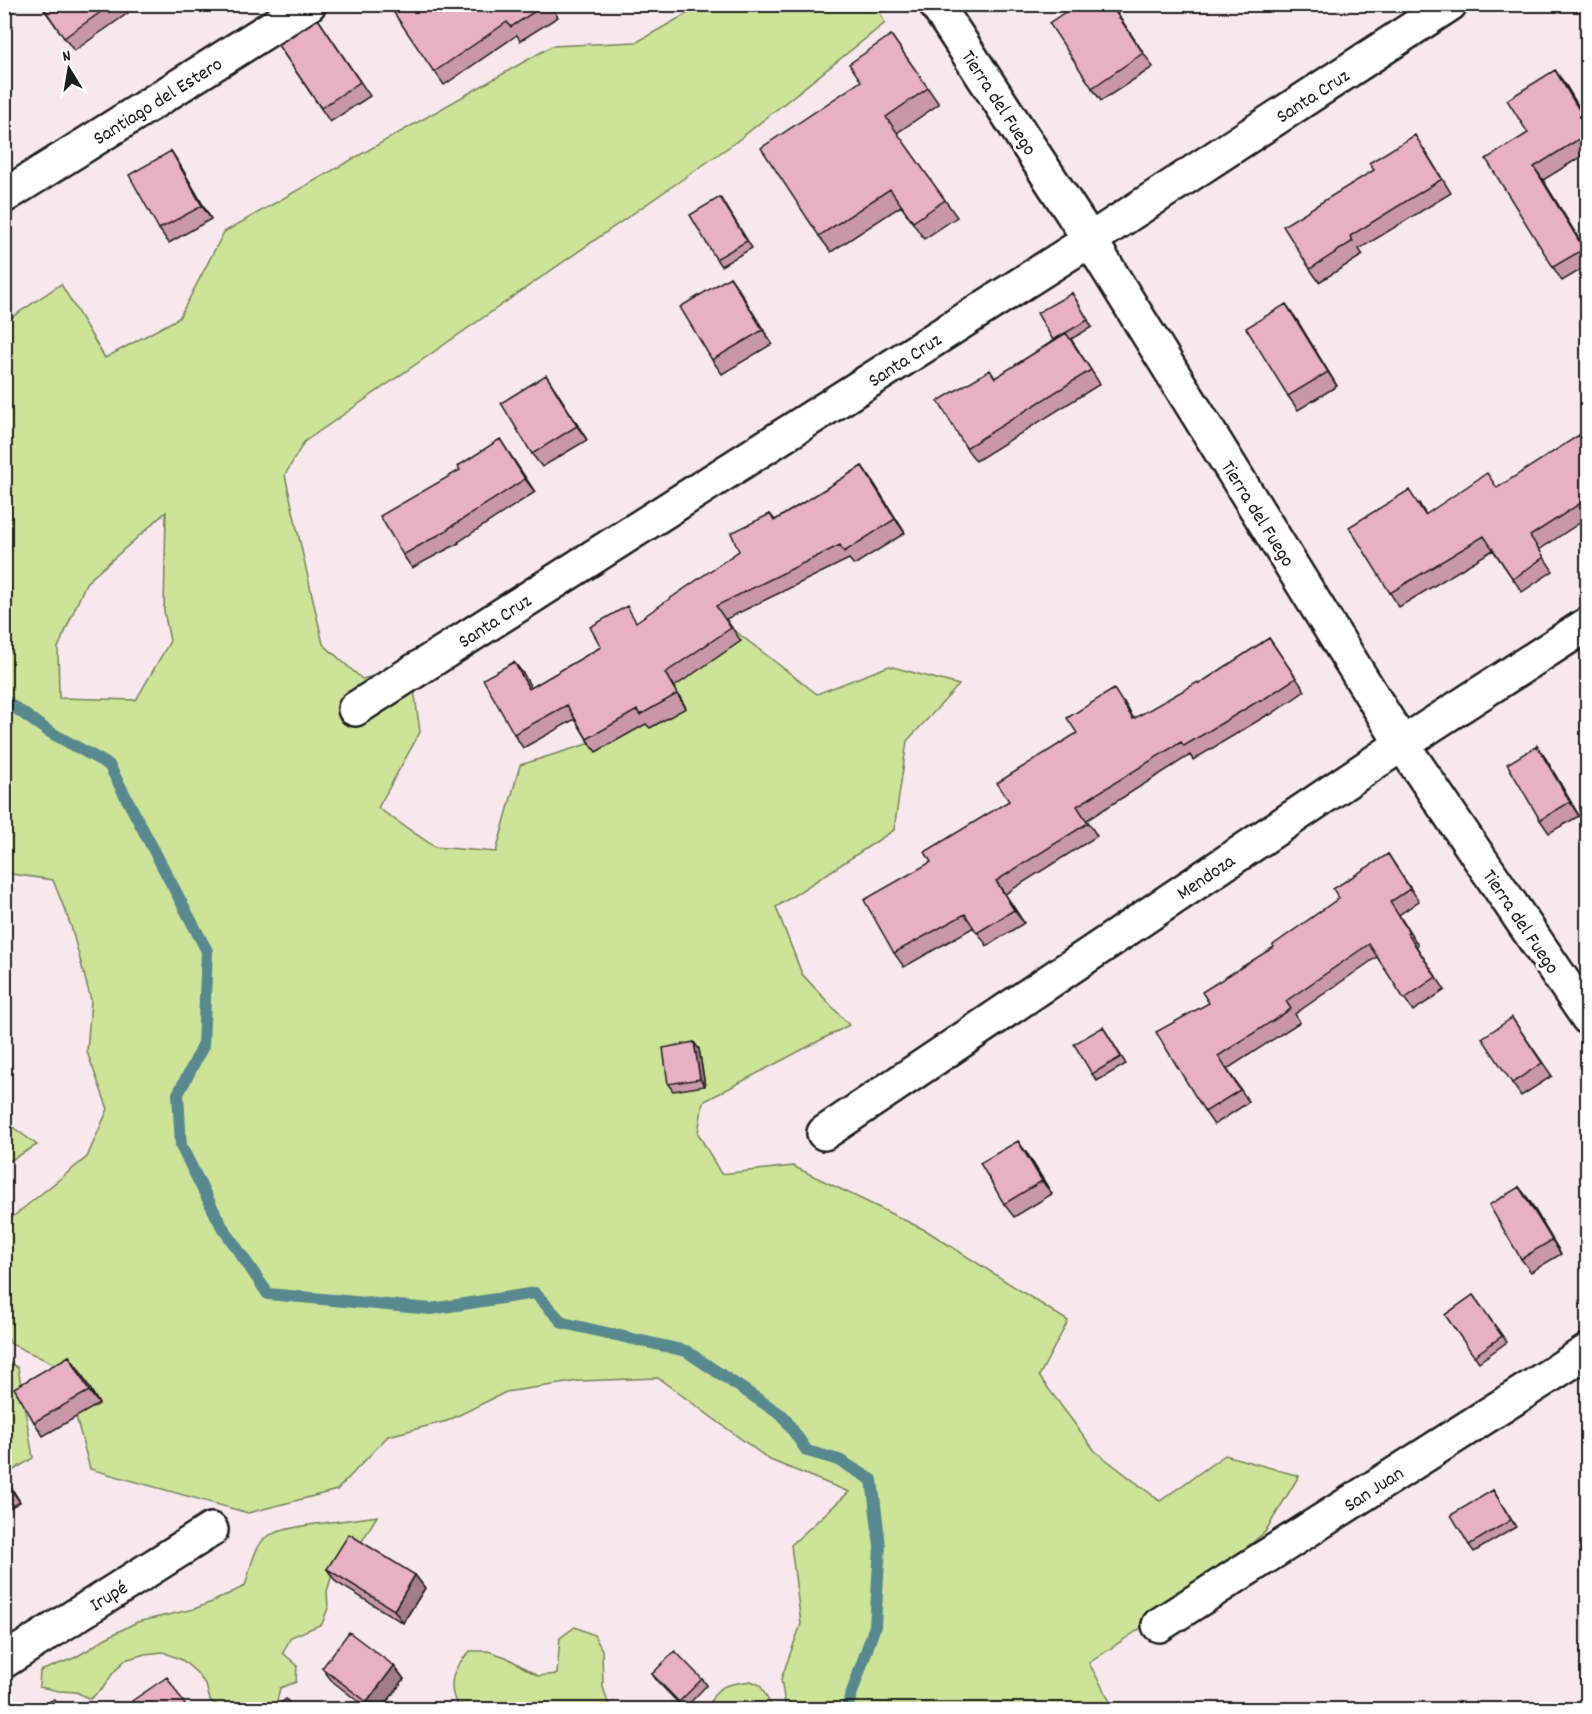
<svg xmlns="http://www.w3.org/2000/svg" width="1592" height="1714" viewBox="0 0 1592 1714" font-family="Dekko,sans-serif">
  <rect width="100%" height="100%" fill="#f8e7ed"/>
  <filter id="ink" filterUnits="userSpaceOnUse"><feTurbulence type="fractalNoise" baseFrequency=".0167" numOctaves="2"/><feDisplacementMap in="SourceGraphic" scale="12" xChannelSelector="R" yChannelSelector="G"/><feConvolveMatrix kernelMatrix="1 2 1 2 8 2 1 2 1" color-interpolation-filters="sRGB"/></filter>
  <g filter="url(#ink)">
    <path fill="#cde398" stroke="#74805a" stroke-width="1.5" fill-rule="evenodd" d="M702,5H876L885,23L736,142L304,442L285,475L323,644L362,679L411,667L420,732L378,808L435,847L496,852L520,765L600,740L654,687L735,631L817,694L889,666L959,685L907,741L894,830L776,907L802,974L849,1025L703,1102L698,1133L721,1174L793,1166L927,1231L1068,1321L1039,1376L1095,1451L1160,1501L1225,1455L1299,1476L1265,1532L1196,1591L1089,1663L1114,1709L786,1710L781,1679L801,1624L791,1545L849,1492L770,1460L658,1378L579,1381L506,1392L447,1421L388,1436L337,1490L248,1513L90,1469L63,1368L11,1344L5,1335V1223L87,1157L108,1109L87,1052L91,1000L71,926L53,880L5,873V322L61,284L105,358L179,318L224,232L552,46L637,42ZM166,512L164,611L170,641L136,700L59,698L58,648L86,583Z
      M10,1125L37,1145L6,1163L5,1167V1126Z
      M4,1359L18,1368L33,1458L6,1475L4,1472Z
      M377,1516L358,1548L332,1575L327,1591L328,1608L322,1624L291,1637L283,1653L297,1665L296,1682L280,1688L276,1705L266,1709H222L210,1700L206,1685L196,1672L182,1660L163,1652L145,1654L125,1660L113,1673L103,1688L90,1699L76,1692L59,1691L39,1687L40,1671L74,1658L88,1650L104,1639L137,1622L194,1609L212,1602L245,1586C250,1571 253,1549 265,1538C283,1524 352,1521 377,1516Z
      M575,1627L594,1635L602,1650L603,1687L608,1703L613,1709H460C451,1697 449,1681 457,1667C460,1661 466,1656 470,1651H488L506,1657L538,1676L557,1674L560,1638Z
      M751,1681L760,1685L773,1709H714L711,1701C718,1683 733,1684 751,1681Z"/>
    <g fill="none" stroke-linecap="round" stroke-linejoin="round">
      <path stroke="#59898f" stroke-width="12" d="M4,700L48,731L109,765L207,951L203,1046L178,1094L181,1146L221,1225L268,1294L431,1309L535,1293L563,1323L686,1351L783,1416L807,1451L839,1460L872,1480L880,1546L875,1626L846,1710"/>
      <defs>
        <path id="minor" d="M936,4L1090,240L1402,744L1588,1018
          M4,196L309,4
          M355,709L1090,240L1450,4
          M824,1133L1402,744L1588,624
          M1159,1625L1588,1351
          M4,1661L211,1530"/>
      </defs>
      <use href="#minor" stroke="#1c1c1c" stroke-width="38"/>
      <use href="#minor" stroke="#fff" stroke-width="33"/>
    </g>
    <path fill="#c897a8" stroke="#1c1c1c" stroke-width="1.5" d="M40,4H122L128,13L74,51Z
      M388,4L442,10L450,4H550L558,17L520,41L517,35L444,85Z
      M1111,4L1153,67L1101,101L1092,88Z
      M318,19L370,96L330,122L278,45Z
      M891,35L939,104L897,133L957,217L924,239L901,206L831,252L819,236L861,81Z
      M1565,84L1587,121V153L1543,180L1587,252V266L1562,281L1553,267L1528,133Z
      M1424,149L1451,193L1359,249L1363,255L1319,282L1310,269Z
      M171,151L180,165L211,219L169,243L159,229Z
      M725,204L752,248L721,266L716,259Z
      M739,290L772,344L722,374L712,360Z
      M1072,293L1092,327L1071,339L1100,384L976,461L966,448L995,378L1053,341Z
      M1295,317L1337,386L1298,410L1288,396Z
      M555,389L587,440L542,467L532,454Z
      M1587,447V518L1539,550L1553,571L1522,592L1493,550L1399,607L1390,593L1419,503L1426,515L1497,487Z
      M509,453L535,492L458,542L459,543L412,568L403,555Z
      M862,466L905,533L854,565L849,559L726,619L741,641L674,687L686,708L650,728L646,724L596,752L587,739L575,719L523,748L514,734V662L524,675L531,688L601,647L739,551L770,514L775,520Z
      M1269,638L1305,691L1270,715L1269,714L1193,760L1190,755L1087,820L1097,836L1005,894L1024,923L987,946L974,927L904,967L894,953L931,862L1009,801L1077,733L1124,702L1134,719L1199,684Z
      M1537,746L1546,759L1579,816L1549,833L1540,820Z
      M1388,854L1419,901L1399,915L1418,945L1416,946L1445,990L1413,1011L1377,957L1295,1014L1300,1022L1227,1069L1249,1102L1214,1125L1205,1112L1209,1003L1274,947L1339,898Z
      M1512,1018L1552,1076L1521,1096L1512,1083Z
      M1103,1027L1126,1064L1097,1081L1092,1074Z
      M699,1049L705,1086L673,1091L668,1084Z
      M1028,1155L1052,1194L1014,1217L1004,1204Z
      M1519,1187L1529,1200L1561,1254L1531,1272L1521,1259Z
      M1473,1295L1507,1342L1479,1362L1445,1315Z
      M69,1356L79,1370L99,1404L43,1436L34,1422Z
      M4,1476L20,1502L4,1511Z
      M1493,1490L1516,1527L1474,1552L1469,1545Z
      M327,1569L415,1575L425,1588L403,1623L336,1582Z
      M394,1666L404,1679L381,1710H369L332,1681L322,1668Z
      M652,1674L702,1679L707,1685L684,1709L657,1681Z"/>
    <path fill="#a27b88" stroke="#1c1c1c" stroke-width="1.5" d="M1555,70L1565,84L1587,121V123Z
      M171,151L180,165L211,219L202,206Z
      M1534,167L1543,180L1587,253L1584,249Z
      M730,277L739,290L772,344L763,330Z
      M1286,304L1295,317L1337,386L1328,372Z
      M546,375L555,389L587,440L577,426Z
      M500,439L509,453L535,492L525,479Z
      M862,466L872,480L905,533L895,519Z
      M514,662L524,675L539,702L529,689Z
      M665,673L674,687L686,708L677,694Z
      M1537,746L1546,759L1579,816L1570,802Z
      M996,881L1005,894L1024,923L1014,910Z
      M694,1042L699,1049L705,1086L700,1079Z
      M1018,1141L1028,1155L1052,1194L1042,1181Z
      M1519,1187L1529,1200L1561,1254L1552,1240Z
      M69,1356L79,1370L99,1404L89,1391Z
      M4,1476L20,1502L10,1488L4,1478Z
      M415,1575L425,1588L403,1623L394,1610Z
      M394,1666L404,1679L381,1710H373L367,1702Z"/>
    <path fill="#e8b0c3" stroke="#1c1c1c" stroke-width="1.5" d="M41,4H112L64,38Z
      M388,4H438L442,10L450,4H546L511,27L507,22L434,72Z
      M1077,4H1110L1143,53L1092,88L1049,23Z
      M318,19L360,82L321,108L278,45Z
      M891,35L928,88L886,117L945,200L913,222L890,189L819,236L761,148L861,81L849,64Z
      M1555,70L1587,123V134L1534,167L1584,249L1553,267L1486,159L1528,133L1507,100Z
      M1415,135L1442,179L1350,236L1353,241L1310,269L1283,226L1374,170L1369,163Z
      M171,151L202,206L159,229L129,175Z
      M720,197L747,241L716,259L690,215Z
      M730,277L763,330L712,360L680,307Z
      M1072,293L1088,320L1053,340L1037,313Z
      M1286,304L1328,372L1288,396L1246,328Z
      M1066,333L1091,370L966,448L938,401L990,370L995,378Z
      M546,375L577,426L532,454L501,403Z
      M1579,435L1587,448V499L1530,536L1544,557L1513,579L1484,536L1390,593L1349,527L1409,490L1425,515L1487,473L1497,488Z
      M500,439L525,479L449,528V529L403,555L380,516L460,470L458,466Z
      M862,466L895,519L844,552L840,545L716,606L731,628L665,673L677,694L640,715L637,710L587,739L567,705L514,734L483,679L514,662L529,689L601,647L590,627L627,606L636,622L739,551L731,533L770,514L774,521Z
      M1269,638L1296,678L1261,701L1260,700L1184,746L1181,742L1077,806L1088,823L996,881L1014,910L977,933L965,914L894,953L864,900L931,862L925,852L1009,801L997,783L1077,733L1067,718L1114,689L1133,719L1198,682L1199,684Z
      M1537,746L1570,802L1540,820L1507,764Z
      M1388,854L1410,889L1390,902L1409,932L1407,933L1436,977L1404,999L1369,944L1286,1001L1291,1009L1218,1056L1240,1090L1205,1112L1156,1032L1209,1003L1202,992L1274,947L1273,945L1339,898L1333,889Z
      M1512,1018L1542,1063L1512,1083L1482,1038Z
      M1103,1027L1121,1057L1092,1074L1074,1044Z
      M694,1042L700,1079L668,1084L663,1048Z
      M1018,1141L1042,1181L1004,1204L980,1163Z
      M1519,1187L1552,1240L1521,1259L1489,1205Z
      M1473,1295L1502,1336L1474,1356L1445,1315Z
      M69,1356L89,1391L34,1422L14,1388Z
      M4,1478L10,1488L4,1492Z
      M1493,1490L1511,1520L1469,1545L1451,1515Z
      M349,1534L415,1575L394,1610L327,1569Z
      M349,1632L394,1666L367,1702L322,1668Z
      M675,1651L702,1679L679,1702L652,1674Z
      M167,1677L187,1708L184,1710H137L132,1701Z
      M54,1699L60,1710H36Z
      M286,1699L295,1710H272Z
      M303,1705L306,1710H300Z"/>
  </g>
  <g text-anchor="middle" stroke-width="6" stroke-linejoin="round" paint-order="stroke">
    <g font-size="20" fill="#1c1c1c" stroke="#fff">
      <text transform="translate(1312 95) rotate(-33)" y="7">Santa Cruz</text>
      <text transform="translate(157 100) rotate(-32)" y="7">Santiago del Estero</text>
      <text transform="translate(1000 102) rotate(57)" y="7">Tierra del Fuego</text>
      <text transform="translate(904 359) rotate(-33)" y="7">Santa Cruz</text>
      <text transform="translate(1259 513) rotate(58)" y="7">Tierra del Fuego</text>
      <text transform="translate(494 620) rotate(-33)" y="7">Santa Cruz</text>
      <text transform="translate(1205 876) rotate(-34)" y="7">Mendoza</text>
      <text transform="translate(1522 921) rotate(56)" y="7">Tierra del Fuego</text>
      <text transform="translate(1373 1488) rotate(-33)" y="7">San Juan</text>
      <text transform="translate(108 1595) rotate(-32)" y="7">Irupé</text>
    </g>
  </g>
  <rect width="1592" height="1714" fill="none" stroke="#fff" stroke-width="24"/>
  <rect x="12" y="12" width="1568" height="1690" fill="none" stroke="#1c1c1c" stroke-width="2" filter="url(#ink)"/>
  <g transform="translate(69 69) rotate(349)" stroke="#ffffff" stroke-width="4.5" paint-order="stroke">
  <path d="M0-4.5L10 22L0 15L-10 22Z" fill="#1c1c1c"/>
  <text y="-9" font-size="16" font-weight="bold" text-anchor="middle" fill="#1c1c1c">N</text>
  </g>
</svg>
